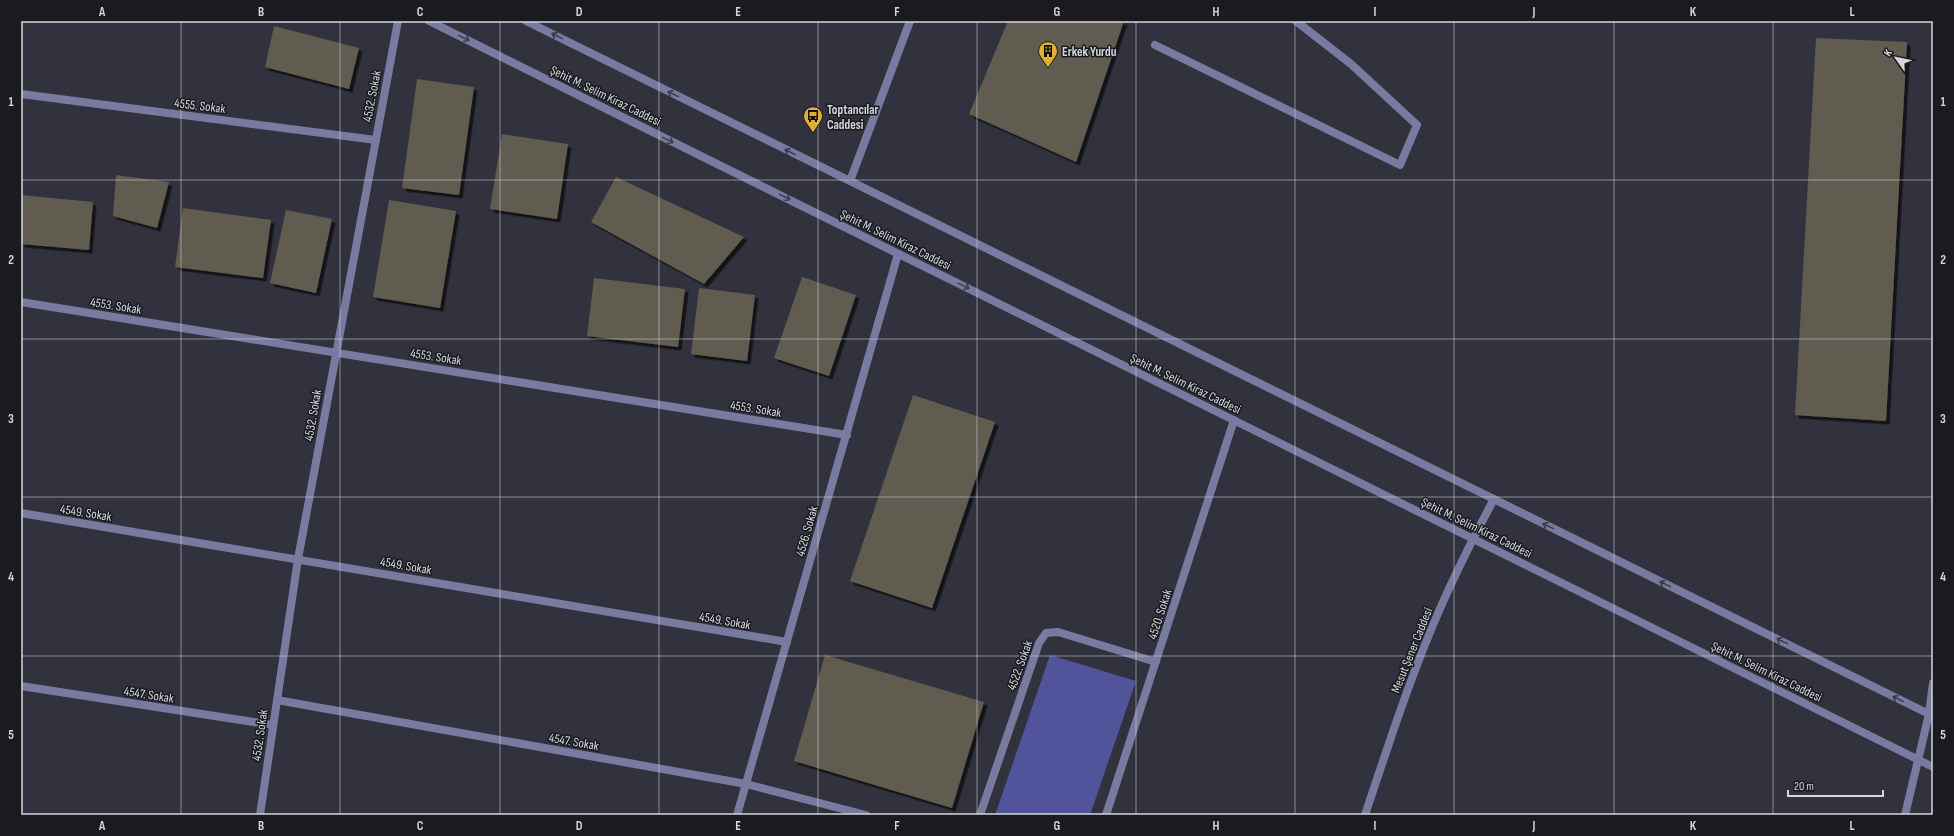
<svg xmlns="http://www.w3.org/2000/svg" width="1954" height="836" viewBox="0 0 1954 836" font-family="'Sofia Sans Condensed',sans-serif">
  <defs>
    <filter id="shadow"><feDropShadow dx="3.5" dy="3.5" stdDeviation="0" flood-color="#0009"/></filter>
  </defs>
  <rect width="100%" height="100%" fill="#31323d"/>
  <path fill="#52549b" d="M1050,655L1136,681L1090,815H995Z"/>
  <path fill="#605b4f" filter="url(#shadow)" d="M1008,21H1124L1076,162L969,114Z
    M274,26L359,48L349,89L265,67Z
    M1816,38L1907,42L1886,421L1795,415Z
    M417,79L474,87L459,195L402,188Z
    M502,134L568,144L557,219L490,209Z
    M116,175L169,182L157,228L113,216Z
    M616,177L744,237L704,284L591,222Z
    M21,195L93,202L89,250L21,244Z
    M389,200L456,211L440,308L373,297Z
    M183,208L271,220L263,278L175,267Z
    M286,210L332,219L316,293L270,283Z
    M802,277L856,295L829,376L774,358Z
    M594,278L685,289L678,347L587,336Z
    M699,288L755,295L747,361L691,354Z
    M913,395L995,422L932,608L850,581Z
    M825,655L984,702L952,808L794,761Z"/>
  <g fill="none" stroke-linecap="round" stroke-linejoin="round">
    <path stroke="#787b9f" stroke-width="8" d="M1155,45L1400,165L1417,125L1351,64L1296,21
      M21,94L376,140
      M21,513L787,642
      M21,686L273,725
      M1929,714L1933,683
      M980,815L1039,643L1046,633L1058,632L1156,662
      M1106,815L1234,420"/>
    <path stroke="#787b9f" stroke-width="8" d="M850,181L910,21
      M21,302L847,435
      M277,700L746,784L866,815
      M260,815L298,559L398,21
      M737,815L898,254
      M1365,815C1386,752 1407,687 1433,625C1451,582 1472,540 1494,499
      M1905,815L1929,714"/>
    <path stroke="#787b9f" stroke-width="8" d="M429,21L1933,767
      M526,21L1933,716"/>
  </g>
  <defs><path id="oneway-shaft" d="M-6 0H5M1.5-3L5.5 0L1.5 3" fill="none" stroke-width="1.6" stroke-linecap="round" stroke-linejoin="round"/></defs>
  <g stroke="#3b3c4c">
    <use href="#oneway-shaft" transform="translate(557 36) rotate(-154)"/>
    <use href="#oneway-shaft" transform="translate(464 38) rotate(26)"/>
    <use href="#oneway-shaft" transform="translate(673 94) rotate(-154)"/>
    <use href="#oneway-shaft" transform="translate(668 140) rotate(26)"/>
    <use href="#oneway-shaft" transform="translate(790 152) rotate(-154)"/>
    <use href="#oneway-shaft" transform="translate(785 197) rotate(26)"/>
    <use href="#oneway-shaft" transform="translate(964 286) rotate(26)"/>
    <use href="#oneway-shaft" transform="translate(1548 526) rotate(-154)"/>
    <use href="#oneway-shaft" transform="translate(1665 584) rotate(-154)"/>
    <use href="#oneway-shaft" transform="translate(1782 641) rotate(-154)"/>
    <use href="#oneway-shaft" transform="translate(1898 699) rotate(-154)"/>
  </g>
  <path fill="none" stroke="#d5d6dd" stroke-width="1" stroke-opacity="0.55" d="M181,21V815M340,21V815M500,21V815M659,21V815M818,21V815M977,21V815M1136,21V815M1295,21V815M1454,21V815M1614,21V815M1773,21V815M21,180H1933M21,339H1933M21,497H1933M21,656H1933"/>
  <defs>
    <symbol id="building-pin" viewBox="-11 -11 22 30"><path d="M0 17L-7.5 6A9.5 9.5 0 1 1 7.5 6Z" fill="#e0b034" stroke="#1a1a1f"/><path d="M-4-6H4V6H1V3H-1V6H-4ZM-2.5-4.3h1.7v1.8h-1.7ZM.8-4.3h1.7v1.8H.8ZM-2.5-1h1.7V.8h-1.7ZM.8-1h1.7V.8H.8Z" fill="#111"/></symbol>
    <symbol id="bus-pin" viewBox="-11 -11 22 30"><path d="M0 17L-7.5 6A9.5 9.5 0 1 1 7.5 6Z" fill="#e0b034" stroke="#1a1a1f"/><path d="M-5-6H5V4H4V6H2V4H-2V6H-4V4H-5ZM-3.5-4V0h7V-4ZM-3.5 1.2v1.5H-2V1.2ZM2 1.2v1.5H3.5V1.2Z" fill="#111"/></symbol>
  </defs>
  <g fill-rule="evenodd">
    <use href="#building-pin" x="1037" y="40" width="22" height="30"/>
    <use href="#bus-pin" x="802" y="105" width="22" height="30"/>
  </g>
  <g text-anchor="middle" stroke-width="3" stroke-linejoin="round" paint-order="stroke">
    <g font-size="13" font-weight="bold" fill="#d5d6dd" stroke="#1a1a1f" text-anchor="start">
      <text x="1062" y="56">Erkek Yurdu</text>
      <text x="827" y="114">Toptancılar<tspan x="827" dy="15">Caddesi</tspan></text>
    </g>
    <g font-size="13" fill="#d5d6dd" stroke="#1a1a1f">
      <text transform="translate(606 95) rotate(26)" y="5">Şehit M. Selim Kiraz Caddesi</text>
      <text transform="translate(371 96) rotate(-79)" y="5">4532. Sokak</text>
      <text transform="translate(200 105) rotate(7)" y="5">4555. Sokak</text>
      <text transform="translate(896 239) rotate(26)" y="5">Şehit M. Selim Kiraz Caddesi</text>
      <text transform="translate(116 305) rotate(9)" y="5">4553. Sokak</text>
      <text transform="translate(436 356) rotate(9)" y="5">4553. Sokak</text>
      <text transform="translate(1186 383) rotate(26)" y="5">Şehit M. Selim Kiraz Caddesi</text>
      <text transform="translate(756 408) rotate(9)" y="5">4553. Sokak</text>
      <text transform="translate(312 415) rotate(-80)" y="5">4532. Sokak</text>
      <text transform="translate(86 512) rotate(9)" y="5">4549. Sokak</text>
      <text transform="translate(1477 527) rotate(26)" y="5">Şehit M. Selim Kiraz Caddesi</text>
      <text transform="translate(806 531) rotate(-74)" y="5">4526. Sokak</text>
      <text transform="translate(406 565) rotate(10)" y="5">4549. Sokak</text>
      <text transform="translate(1159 614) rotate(-72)" y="5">4520. Sokak</text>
      <text transform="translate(725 620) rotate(10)" y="5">4549. Sokak</text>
      <text transform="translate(1411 650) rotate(-68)" y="5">Mesut Şener Caddesi</text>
      <text transform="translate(1019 665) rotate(-70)" y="5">4522. Sokak</text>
      <text transform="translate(1767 671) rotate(26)" y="5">Şehit M. Selim Kiraz Caddesi</text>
      <text transform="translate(149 694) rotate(9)" y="5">4547. Sokak</text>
      <text transform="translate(259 735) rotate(-82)" y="5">4532. Sokak</text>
      <text transform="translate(574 741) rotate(10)" y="5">4547. Sokak</text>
    </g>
  </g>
  <rect width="1954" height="836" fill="none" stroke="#1a1a1f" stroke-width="44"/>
  <g transform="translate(1896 58) rotate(303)" stroke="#1a1a1f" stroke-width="3" paint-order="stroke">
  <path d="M0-3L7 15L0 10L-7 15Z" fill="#d5d6dd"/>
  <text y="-6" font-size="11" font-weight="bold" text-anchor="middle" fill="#d5d6dd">K</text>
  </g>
  <path d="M1788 790v6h95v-6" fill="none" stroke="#d5d6dd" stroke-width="2"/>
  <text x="1794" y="790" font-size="12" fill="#d5d6dd" stroke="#1a1a1f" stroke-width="3" paint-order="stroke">20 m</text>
  <rect x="22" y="22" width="1910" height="792" fill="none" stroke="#d5d6dd" stroke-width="1.5"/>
  <g font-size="13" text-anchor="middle" font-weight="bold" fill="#d5d6dd">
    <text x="102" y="16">A</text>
    <text x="261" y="16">B</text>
    <text x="420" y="16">C</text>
    <text x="579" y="16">D</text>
    <text x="738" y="16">E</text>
    <text x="897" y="16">F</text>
    <text x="1057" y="16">G</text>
    <text x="1216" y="16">H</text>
    <text x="1375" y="16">I</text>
    <text x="1534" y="16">J</text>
    <text x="1693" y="16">K</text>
    <text x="1852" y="16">L</text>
    <text x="11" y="106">1</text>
    <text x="1943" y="106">1</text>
    <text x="11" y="264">2</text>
    <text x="1943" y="264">2</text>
    <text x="11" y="423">3</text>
    <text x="1943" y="423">3</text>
    <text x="11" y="581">4</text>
    <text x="1943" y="581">4</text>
    <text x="11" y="739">5</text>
    <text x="1943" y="739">5</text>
    <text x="102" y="830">A</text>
    <text x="261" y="830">B</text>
    <text x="420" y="830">C</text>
    <text x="579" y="830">D</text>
    <text x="738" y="830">E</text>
    <text x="897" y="830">F</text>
    <text x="1057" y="830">G</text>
    <text x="1216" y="830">H</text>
    <text x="1375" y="830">I</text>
    <text x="1534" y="830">J</text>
    <text x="1693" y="830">K</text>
    <text x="1852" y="830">L</text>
  </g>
</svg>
